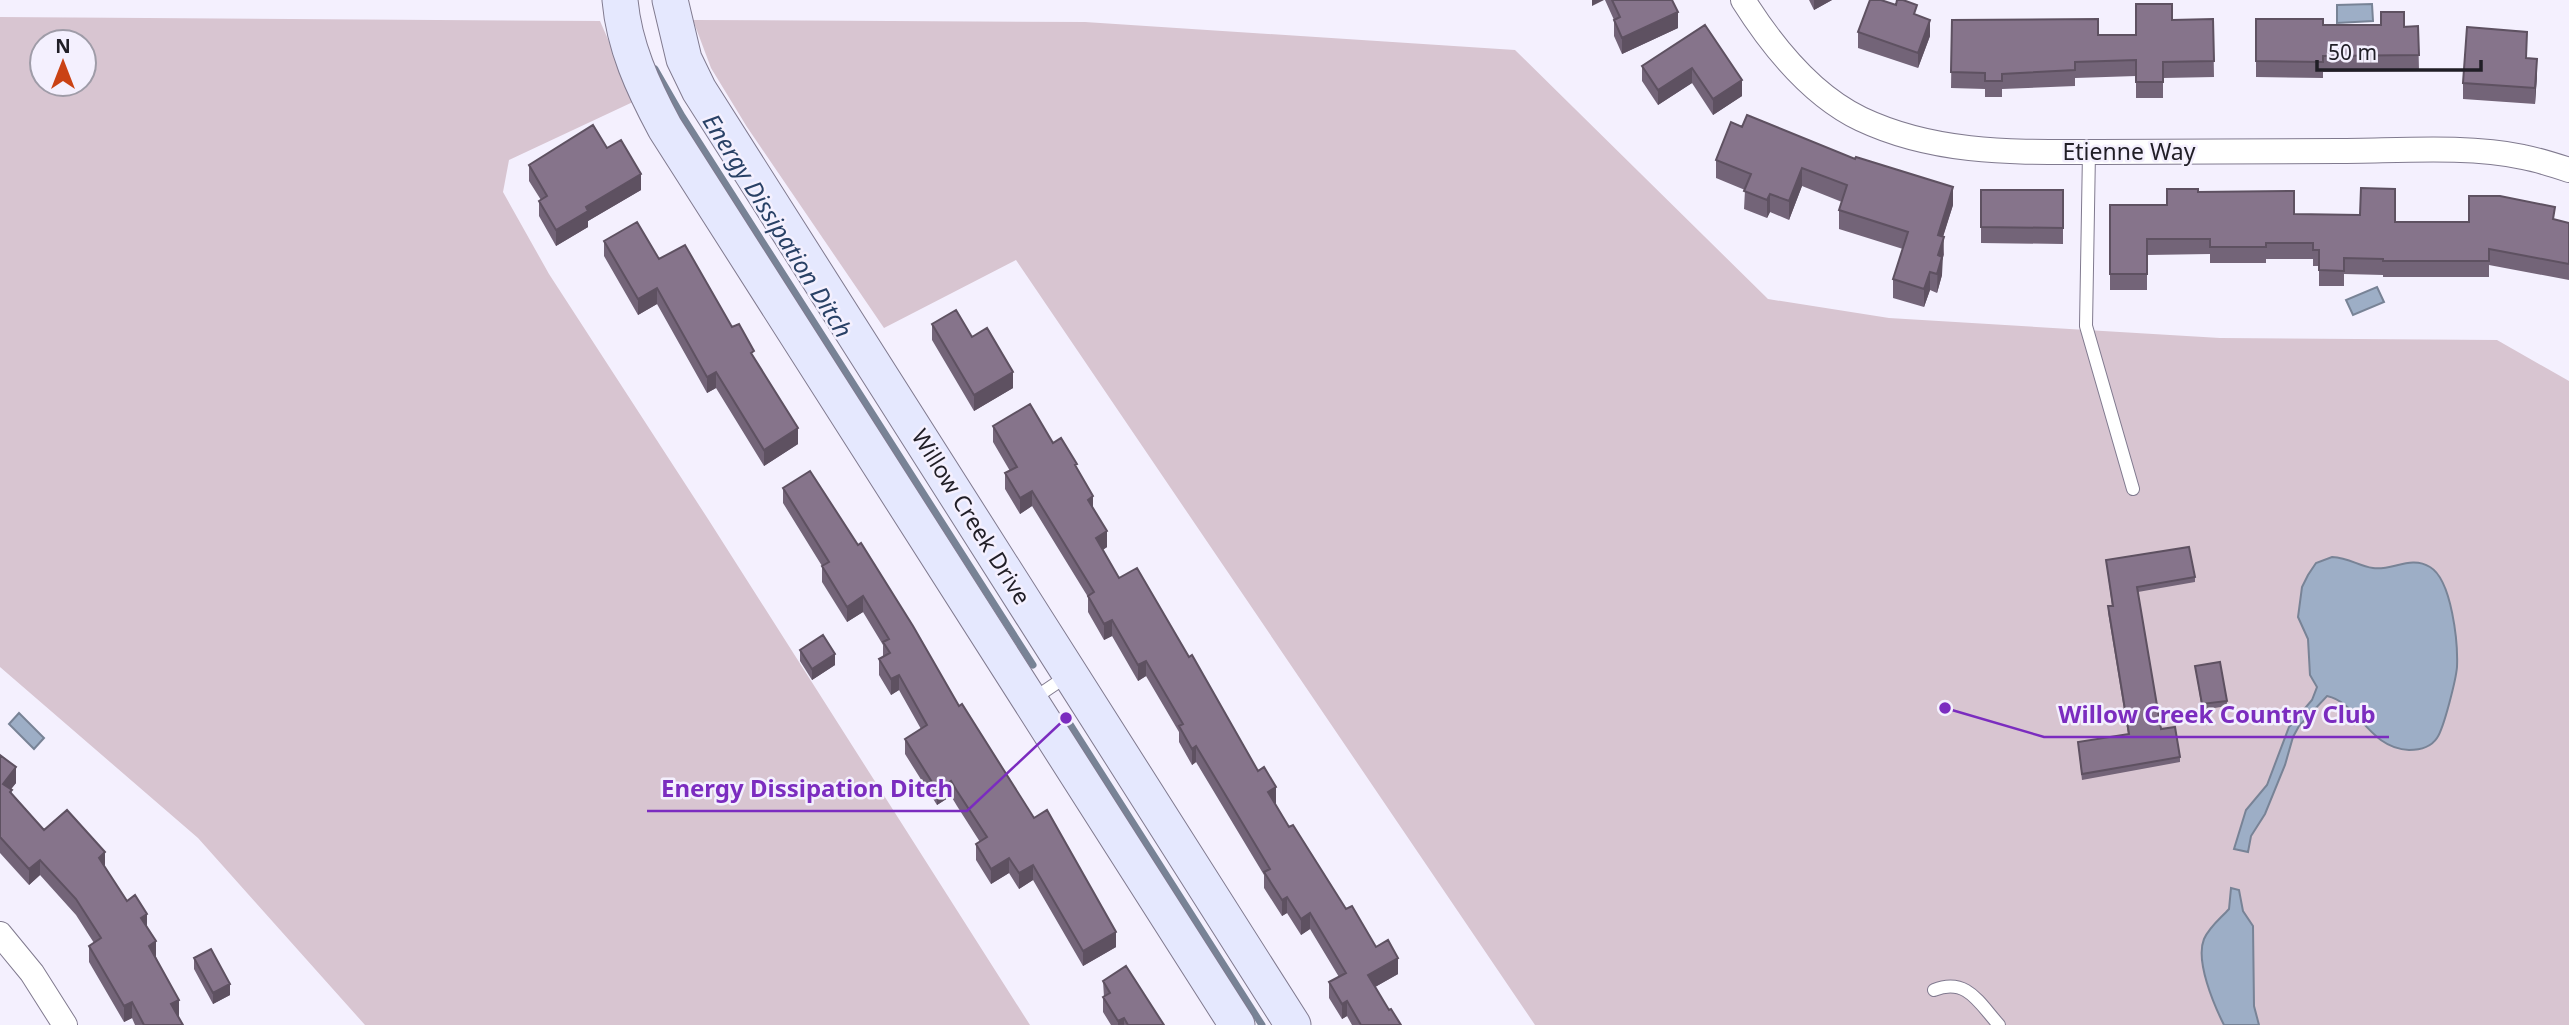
<svg xmlns="http://www.w3.org/2000/svg" width="2569" height="1025" viewBox="0 0 2569 1025" font-family="'Noto Sans',sans-serif">
  <rect width="100%" height="100%" fill="#f4f0fe"/>
  <path fill="#d8c5d1" fill-rule="evenodd" d="M0,17L600,21L635,101L509,160L503,192L549,274L708,519L1030,1025H365L198,838L0,667ZM42,42H84V84H42Z
    M693,20L1085,22L1515,50L1768,299L1889,318L2220,338L2497,340L2569,381V1025H1535L1016,260L884,328L747,127L711,68Z"/>
  <path fill="#9daec6" stroke="#788396" stroke-width="2" d="M2372,4L2373,21L2337,23V5Z
    M2377,287L2384,302L2353,315L2346,300Z
    M2332,557C2350,558 2358,566 2373,568C2392,571 2411,555 2430,567C2452,580 2458,643 2457,667C2456,679 2444,728 2437,738C2431,747 2419,750 2409,750C2368,748 2359,703 2327,696L2299,726L2293,737L2285,765L2265,814L2251,836L2248,852L2234,849L2246,810L2267,785L2289,727L2312,700L2317,687L2310,675L2308,639L2298,617L2302,587L2308,575L2316,563Z
    M19,713L44,738L34,749L9,724Z
    M2231,888L2239,890L2243,911L2253,926L2254,1006L2259,1025H2224C2214,1005 2195,961 2204,939C2210,926 2220,919 2229,909Z"/>
  <g fill="none" stroke-linecap="round" stroke-linejoin="round">
    <path stroke="#788396" stroke-width="7" d="M655,69L682,116L1033,665
      M1066,718L1262,1025"/>
    <defs>
      <path id="lane" d="M2089,152L2086,326L2133,489
        M1033,699L1067,676
        M1934,990C1967,977 1979,1003 1999,1025"/>
      <path id="street" d="M1743,0C1772,46 1811,95 1861,119C1937,155 2018,152 2100,152C2179,152 2259,151 2338,151C2396,151 2467,145 2523,157C2539,160 2554,165 2569,170
        M0,934L32,973L65,1025"/>
      <path id="secondary" d="M620,0C624,46 643,87 665,128L1237,1025
        M670,0L684,59L699,90L1293,1025"/>
    </defs>
    <use href="#lane" stroke="#807a8f" stroke-width="14"/>
    <use href="#street" stroke="#807a8f" stroke-width="26"/>
    <use href="#secondary" stroke="#807a8f" stroke-width="37"/>
    <use href="#lane" stroke="#fff" stroke-width="12"/>
    <use href="#street" stroke="#fff" stroke-width="24"/>
    <use href="#secondary" stroke="#e5e8fe" stroke-width="35"/>
  </g>
  <path fill="#736478" d="M1605,0H1672L1678,28L1622,54L1614,36V20Z
    M1809,0H1832L1814,10Z
    M1917,15L1930,36L1918,68L1858,48V32Z
    M2213,19L2214,77L2163,78V98H2136V76L2075,78V86L2002,89V97H1985V89L1951,88L1952,20L2098,35H2136Z
    M2256,19L2323,25L2418,26L2419,71L2323,72V78L2256,77Z
    M1705,25L1742,96L1713,115L1692,83L1658,105L1642,81V66Z
    M2527,47L2526,58L2537,75L2535,104L2463,99V83Z
    M1731,122L1953,205L1943,236L1944,255L1942,260V275L1937,293L1930,290L1924,307L1893,298V279L1903,249L1839,229V210L1842,202L1802,186L1789,220L1770,212L1767,218L1744,209L1745,190L1716,178V160Z
    M607,148L641,190L588,221V227L556,246L539,216V201L541,200L529,181V165Z
    M1981,190H2063V244L1981,243Z
    M2198,192L2294,214L2395,222H2469L2555,220L2569,223V280L2489,265V277H2383V275L2344,274V286H2319V266H2313V259H2266V263H2210V254L2147,255V290H2110V205H2167Z
    M604,241L659,259L732,327L754,357L798,444L764,466L716,388L707,393L657,304L638,315L604,256Z
    M932,324L1013,388L974,411L932,340Z
    M993,426L1053,443L1077,469L1093,508L1107,547L1103,550L1119,578L1276,803L1274,804L1289,827L1346,909L1398,974L1375,987L1389,1010L1401,1025H1352L1347,1016L1342,1019L1329,998V982L1339,977L1310,929L1301,935L1287,913L1282,916L1264,888V875L1196,762L1192,765L1179,742V732L1146,676L1138,681L1112,636L1104,640L1088,612V597L1032,506L1020,514L1005,489V473L1010,471L993,442Z
    M783,488L959,706L1116,947L1083,966L1033,880L1019,889L1009,873L991,884L976,860V844L980,842L957,806L951,796L937,805L905,754V739L921,729L899,690L891,695L879,675V659L883,657V645L863,612L847,622L822,582V566L783,503Z
    M2106,560L2195,577V582L2138,592L2161,729L2180,757V762L2082,780L2078,742L2128,734L2108,612V606H2112Z
    M800,650L835,665L812,680L800,661Z
    M2195,666L2227,701V706L2202,710Z
    M0,755L16,783L11,789L12,794L44,830L105,868L127,901L147,926L156,957L179,1016L178,1017L183,1025H135L132,1018L124,1022L89,962V946L94,943L76,915L40,875L29,885L0,853Z
    M194,958L230,995L213,1004L194,969Z
    M1103,981L1164,1025H1111L1103,1012V997H1104Z"/>
  <path fill="#5e5161" d="M1592,0H1604L1592,6Z
    M1814,0H1832L1814,10Z
    M1678,12V28L1622,54V38Z
    M1930,20V36L1918,68V53Z
    M2537,59V75L2535,104V88Z
    M1692,68V83L1658,105V90Z
    M1742,80V96L1713,115V99Z
    M1802,168V186L1789,220V201Z
    M641,174V190L588,221V227L556,246V230L586,207Z
    M1953,187V205L1938,253V235Z
    M1770,194V212L1767,218V200Z
    M1944,237L1942,275L1937,293L1938,255Z
    M1930,272V290L1924,307V289Z
    M657,288V304L638,315V299Z
    M716,372V388L707,393V377Z
    M1013,372V388L974,411V395Z
    M798,428V444L764,466V450Z
    M1032,491V506L1020,514V498Z
    M1093,496V512L1088,500Z
    M1107,531V547L1096,554V538Z
    M863,596V612L847,622V607Z
    M1112,620V636L1104,640V624Z
    M835,654V665L812,680V669Z
    M1146,661V676L1138,681V665Z
    M899,675V690L891,695V679Z
    M1196,746V762L1192,765V749Z
    M16,767V783L3,799V784Z
    M951,781V796L937,805V790Z
    M1276,787V803L1268,808V792Z
    M105,852V868L99,858Z
    M1009,858V873L991,884V869Z
    M40,860V875L29,885V869Z
    M1033,865V880L1019,889V873Z
    M1287,897V913L1282,916V900Z
    M1310,913V929L1301,935V919Z
    M147,914V930L141,918Z
    M1116,932V947L1083,966V951Z
    M156,941V957L149,961V946Z
    M1398,958V974L1368,991V975Z
    M230,984V995L213,1004V993Z
    M179,1000V1016L171,1020V1004Z
    M1347,1001V1016L1342,1019V1004Z
    M132,1002V1018L124,1022V1006Z
    M1124,1018V1025H1118V1021Z"/>
  <path fill="#86748b" stroke="#5e5161" stroke-width="2" d="M1612,0H1672L1678,12L1622,38L1614,20L1620,17Z
    M1870,0H1881L1896,5L1897,0H1903L1917,5L1914,14L1930,20L1918,53L1858,32Z
    M2136,4H2172V20L2213,19L2214,61L2163,62V82H2136V60L2075,62V70L2002,74V81H1985V73L1951,72L1952,20L2098,19V35H2136Z
    M2381,12H2404V27L2418,26L2419,55L2323,56V62L2256,61V19H2323V25H2381Z
    M1705,25L1742,80L1713,99L1692,68L1658,90L1642,66Z
    M2467,27L2527,32L2526,58L2537,59L2535,88L2463,83Z
    M1747,115L1855,159L1856,157L1953,187L1938,235L1944,237L1938,255L1942,257L1937,274L1930,272L1924,289L1893,279L1908,232L1839,210L1847,185L1802,168L1789,201L1770,194L1767,200L1744,191L1751,174L1716,160L1731,122L1742,127Z
    M593,125L607,148L621,140L641,174L586,207L588,211L556,230L539,201L547,196L529,165Z
    M2361,188L2395,189V222H2469V196H2500L2555,207L2553,219L2569,223V264L2489,249V261H2383V259L2344,258V271L2319,270V250H2313V243H2266V247H2210V239H2147V274H2110V205H2167V189H2198V192L2294,191V214L2360,215Z
    M1981,190H2063V228L1981,227Z
    M637,222L659,259L685,245L732,327L739,324L754,351L751,353L798,428L764,450L716,372L707,377L657,288L638,299L604,241Z
    M956,310L972,337L987,328L1013,372L974,395L932,324Z
    M1030,404L1053,443L1061,438L1077,464L1075,465L1093,496L1088,500L1107,531L1096,538L1119,578L1137,568L1189,657L1192,655L1258,771L1264,767L1276,787L1268,792L1289,827L1293,825L1346,909L1352,906L1376,947L1388,940L1398,958L1368,975L1389,1010L1391,1009L1401,1025H1361L1347,1001L1342,1004L1329,982L1346,973L1310,913L1301,919L1287,897L1282,900L1264,872L1270,869L1196,746L1192,749L1179,726L1183,724L1146,661L1138,665L1112,620L1104,624L1088,596L1094,592L1032,491L1020,498L1005,473L1017,467L993,426Z
    M810,471L858,545L861,543L913,626L959,706L962,704L1034,818L1047,810L1116,932L1083,951L1033,865L1019,873L1009,858L991,869L976,844L987,837L957,791L951,781L937,790L905,739L927,725L899,675L891,679L879,659L890,653L883,642L889,639L863,596L847,607L822,566L829,562L783,488Z
    M2189,547L2195,577L2137,587L2161,729L2175,727L2180,757L2082,774L2078,742L2129,734L2108,606H2113L2106,560Z
    M823,635L835,654L812,669L800,650Z
    M2220,662L2227,701L2202,704L2195,666Z
    M0,755L16,767L3,784L12,790L10,792L44,830L67,810L105,852L99,858L127,901L135,895L147,914L141,918L156,941L149,946L179,1000L171,1004L183,1025H144L132,1002L124,1006L89,946L101,938L76,899L40,860L29,869L0,837Z
    M211,949L230,984L213,993L194,958Z
    M1126,966L1164,1025H1128L1124,1018L1118,1021L1103,997L1110,993L1103,981Z"/>
  <g text-anchor="middle" stroke-width="5" stroke-linejoin="round" paint-order="stroke">
    <g font-size="23" fill="#201e26" stroke="#f4f0fe">
      <text x="2129" y="160">Etienne Way</text>
      <text transform="translate(971 517) rotate(58)" y="8">Willow Creek Drive</text>
    </g>
    <g font-size="24" font-style="italic" fill="#294166" stroke="#f4f0fe">
      <text transform="translate(777 226) rotate(58)" y="8">Energy Dissipation Ditch</text>
    </g>
  </g>
  <path fill="none" stroke="#7b2cbf" stroke-width="2.5" d="M1945 708L2044 737H2389M1066 718L967 811H647"/>
  <g fill="#7b2cbf" stroke="#f4f0fe" stroke-width="2.5">
    <circle cx="1945" cy="708" r="7"/>
    <circle cx="1066" cy="718" r="7"/>
  </g>
  <g font-size="24" text-anchor="middle" font-weight="bold" fill="#7b2cbf" stroke="#f4f0fe" stroke-width="5" stroke-linejoin="round" paint-order="stroke">
    <text x="2217" y="723">Willow Creek Country Club</text>
    <text x="807" y="797">Energy Dissipation Ditch</text>
  </g>
  <g transform="translate(63 63)"><circle r="33" fill="#f4f0fe" stroke="#9f9ca8" stroke-width="2"/>
  <path d="M0-5L12 26L0 18L-12 26Z" fill="#ca4214"/>
  <text y="-10" font-size="19" font-weight="bold" text-anchor="middle" fill="#201e26">N</text>
  </g>
  <path d="M2317 60v10h164v-10" fill="none" stroke="#201e26" stroke-width="3.5"/>
  <text x="2328" y="60" font-size="21" fill="#201e26" stroke="#f4f0fe" stroke-width="5" paint-order="stroke">50 m</text>
</svg>
